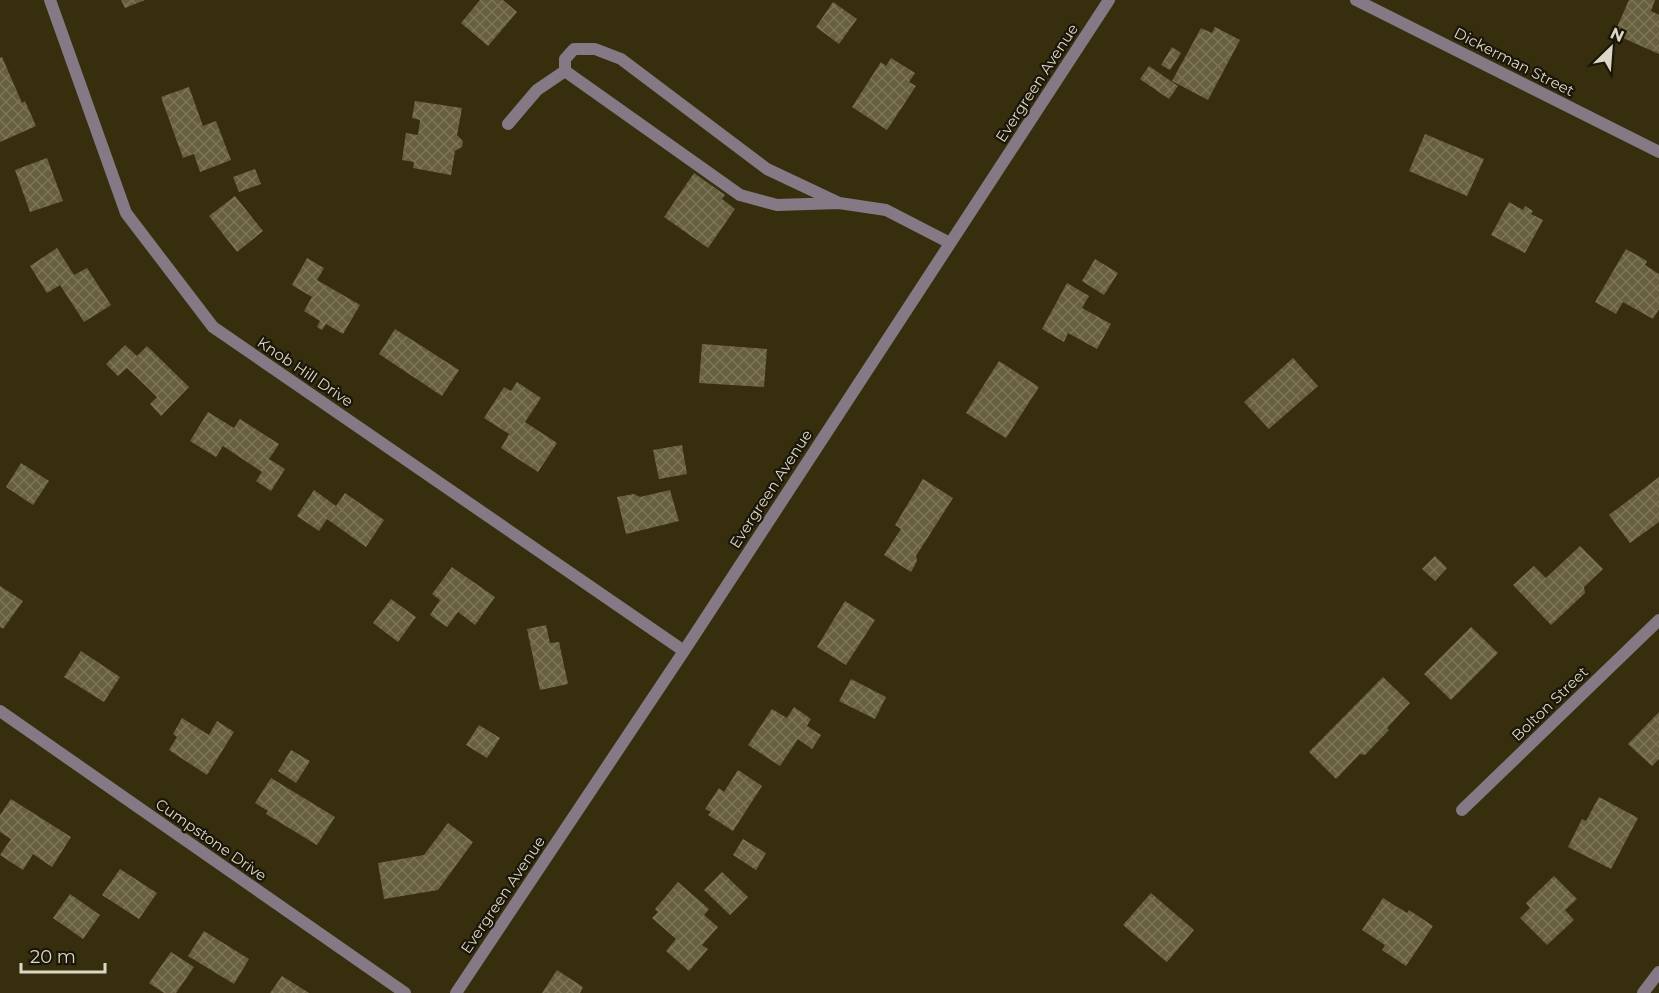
<svg xmlns="http://www.w3.org/2000/svg" width="1659" height="993" viewBox="0 0 1659 993" font-family="Montserrat,sans-serif">
  <defs>
    <pattern id="building-cross-hatch" width="8" height="8" patternUnits="userSpaceOnUse" patternTransform="scale(1.5)"><rect width="8" height="8" fill="#685f3e"/><path d="M0 0l8 8M0 8l8-8" fill="none" stroke="#7d7558"/></pattern>
  </defs>
  <rect width="100%" height="100%" fill="#372e0e"/>
  <path fill="url(#building-cross-hatch)" d="M121,0H145L125,8Z
    M480,0H503L517,12L488,46L461,23Z
    M1629,0H1655L1651,11L1659,15V54L1614,34Z
    M833,2L857,19L839,44L816,27Z
    M1215,27L1240,40L1208,100L1172,81L1201,28L1212,33Z
    M1172,47L1181,53L1170,70L1161,65Z
    M2,57L22,103L25,101L36,126L0,142V58Z
    M891,58L915,73L909,82L916,86L887,130L852,107L881,62L886,66Z
    M1149,66L1178,86L1169,99L1140,79Z
    M189,87L203,126L216,121L231,160L200,172L194,154L183,158L161,97Z
    M415,101L462,108L457,135L463,141L462,147L455,151L451,175L413,168L414,162L402,160L406,133L418,135L420,120L412,118Z
    M1425,134L1484,159L1467,196L1409,171Z
    M47,158L63,201L30,212L15,170Z
    M255,169L261,184L239,192L233,177Z
    M694,173L725,195L722,199L735,209L708,248L664,217Z
    M235,196L263,231L237,252L209,216Z
    M1509,202L1523,210L1525,206L1533,211L1531,214L1543,220L1525,253L1491,235Z
    M57,248L74,275L87,268L111,305L84,322L60,285L47,293L30,266Z
    M1626,249L1647,261L1645,265L1659,274V309L1653,319L1623,302L1616,314L1595,302Z
    M307,258L324,268L317,280L360,305L343,334L326,324L322,330L317,327L320,321L304,311L312,297L292,285Z
    M1095,259L1118,273L1104,295L1082,281Z
    M1067,283L1089,296L1082,308L1111,324L1097,349L1068,333L1064,342L1042,329Z
    M395,329L459,370L442,396L379,354Z
    M702,344L767,349L764,387L699,383Z
    M125,345L137,356L147,346L189,387L161,416L150,404L157,397L127,368L118,376L106,364Z
    M1293,358L1318,386L1269,429L1244,402Z
    M999,361L1039,387L1006,438L966,413Z
    M517,382L541,398L525,422L557,443L538,472L501,448L509,434L484,418L504,387L511,391Z
    M208,412L234,428L240,419L279,444L269,459L285,469L271,491L256,481L262,472L223,446L216,457L190,441Z
    M682,445L687,474L659,479L653,450Z
    M21,463L49,481L33,505L6,487Z
    M1659,477V522L1630,543L1609,515Z
    M923,479L953,498L916,556L917,561L911,572L884,555L901,529L895,525Z
    M314,490L336,506L345,493L384,520L366,547L327,519L319,531L297,516Z
    M670,490L679,521L626,534L617,497L634,494L640,497Z
    M1580,546L1603,569L1584,587L1585,593L1551,625L1513,585L1534,566L1546,578Z
    M1435,556L1447,568L1435,581L1422,569Z
    M452,567L495,597L475,625L458,612L447,627L430,615L440,600L432,594Z
    M0,586L23,601L3,629L0,627Z
    M391,599L416,617L398,642L373,623Z
    M845,601L875,620L846,665L817,647Z
    M546,625L550,643L559,642L568,684L540,690L527,629Z
    M1471,627L1498,653L1451,700L1424,674Z
    M81,651L120,677L104,702L64,677Z
    M1383,677L1410,703L1387,728L1389,730L1365,755L1360,754L1336,779L1309,752Z
    M851,679L886,697L875,719L839,701Z
    M794,707L811,719L807,726L821,735L812,749L798,739L780,766L748,745L772,709L787,718Z
    M1659,712V759L1652,766L1628,744Z
    M182,718L209,735L217,721L234,732L207,775L169,750L177,737L173,734Z
    M479,725L500,738L487,758L466,745Z
    M291,750L310,761L296,783L278,771Z
    M738,770L762,786L733,831L708,815L711,812L705,809L719,788L724,792Z
    M271,778L335,817L317,845L266,814L268,811L255,803Z
    M1599,797L1638,818L1611,869L1568,847L1582,819L1586,821Z
    M11,799L71,837L52,867L33,854L23,870L0,855L11,839L0,832V815Z
    M448,823L473,842L438,890L384,899L378,863L424,855Z
    M743,839L766,853L756,870L733,855Z
    M120,869L157,893L139,919L102,895Z
    M722,872L748,897L730,915L704,890Z
    M1554,876L1577,899L1565,910L1574,920L1547,945L1520,918L1530,908L1526,903Z
    M678,882L709,909L704,915L718,927L702,945L708,949L689,971L666,951L676,939L652,918L658,912L655,909Z
    M1151,893L1194,930L1167,962L1123,925Z
    M70,894L100,915L83,939L53,918Z
    M1383,898L1407,913L1409,910L1433,926L1406,966L1382,950L1385,945L1362,930Z
    M204,931L249,959L234,984L188,956Z
    M171,952L194,967L176,993H164L149,983Z
    M557,970L583,987L580,993H542Z
    M282,976L309,993H270Z"/>
  <g fill="none" stroke-linecap="round" stroke-linejoin="round">
    <path stroke="#847985" stroke-width="12" d="M508,124L537,90L565,71
      M839,203L767,169L621,59L595,49H574L565,59V71L740,195L777,205L839,203L886,210L950,243
      M1643,993L1659,972"/>
    <path stroke="#847985" stroke-width="12" d="M50,0L126,213L213,327L684,651
      M1356,0L1659,152
      M0,711L405,993
      M1462,810L1659,620
      M456,993L684,651L1109,0"/>
  </g>
  <g text-anchor="middle" stroke-width="4.5" stroke-linejoin="round" paint-order="stroke">
    <g font-size="15" fill="#ddd7c6" stroke="#1a1609">
      <text transform="translate(1514 62) rotate(27)" y="5">Dickerman Street</text>
      <text transform="translate(1037 83) rotate(-57)" y="5">Evergreen Avenue</text>
      <text transform="translate(305 372) rotate(34)" y="5">Knob Hill Drive</text>
      <text transform="translate(771 489) rotate(-57)" y="5">Evergreen Avenue</text>
      <text transform="translate(1550 704) rotate(-44)" y="5">Bolton Street</text>
      <text transform="translate(211 840) rotate(35)" y="5">Cumpstone Drive</text>
      <text transform="translate(503 895) rotate(-56)" y="5">Evergreen Avenue</text>
    </g>
  </g>
  <g transform="translate(1611 48) rotate(25)" stroke="#1a1609" stroke-width="4.5" paint-order="stroke">
  <path d="M0-4.5L10 22L0 15L-10 22Z" fill="#ddd7c6"/>
  <text y="-9" font-size="16" font-weight="bold" text-anchor="middle" fill="#ddd7c6">N</text>
  </g>
  <path d="M21 963v9h84v-9" fill="none" stroke="#ddd7c6" stroke-width="3"/>
  <text x="30" y="963" font-size="18" fill="#ddd7c6" stroke="#1a1609" stroke-width="4.5" paint-order="stroke">20 m</text>
</svg>
